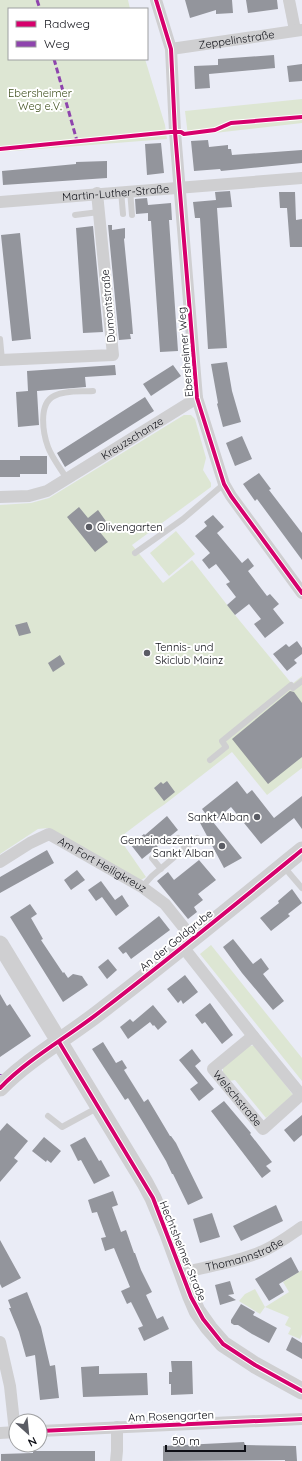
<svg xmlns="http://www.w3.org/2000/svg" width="302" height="1461" viewBox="0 0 302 1461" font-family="Quicksand,sans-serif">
  <rect width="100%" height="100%" fill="#eaecf6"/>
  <path fill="#dde6d3" d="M0,0H128L130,9H9V59H145L165,125L167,139L0,152Z
    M302,99V123L188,136L185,111Z
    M184,415H191L195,419L206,458L203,470L211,483V487L132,545L163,583L192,560L235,615L292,684L302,676V768L267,795L232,752L165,804L152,813L119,838L146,877L138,882L48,828L38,829L0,854V505L31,503L49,498Z
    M176,531L195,554L169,576L150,553Z
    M211,945L302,1058V1081L200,954Z
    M255,1045L293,1095L266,1118L235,1080L228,1081L223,1072V1068L244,1047Z
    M302,1270V1334L300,1339L288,1334L291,1328L285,1325L289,1317L265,1307L260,1314L239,1301L245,1294L255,1289L265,1307L289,1292L283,1282Z"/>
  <path fill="#93959c" d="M185,0H232L233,13L216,14V10L190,18Z
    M246,0H277L278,9L248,13Z
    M274,55L275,68L209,74L210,88L195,89L194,66L218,65V59Z
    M302,64V81L289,82L287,66Z
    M208,140L209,147L228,145V149H231L232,155L302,150V163L221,171L220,169L194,171L191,141Z
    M161,143L164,173L147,175L145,144Z
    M107,161V178L3,185L2,171L76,164V162Z
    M230,191L232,207L217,208L227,348L208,349L200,218H195L193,202L216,200L215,192Z
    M279,192H295L296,220L302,219V247H290L287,208H280Z
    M147,198L148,205L171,203L172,220H169L178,351L160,352L151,221H148V213L136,214L135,199Z
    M108,225H112V230L125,228V238L124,239L131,310L133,334H130L131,339L119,340Z
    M93,226L103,332L83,333L76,228Z
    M20,233L31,339L12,341L1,235Z
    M227,362L232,391L241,422L223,427L217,404L218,403L211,364Z
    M115,365L116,375L85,377L86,387L37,391L39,425L18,427L16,392L28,391L27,371Z
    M173,365L181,376L151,396L143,384Z
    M145,397L154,411L65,467L57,453Z
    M242,436L252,459L235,466L226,443Z
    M20,456H47V474H20V477H0V460H20Z
    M259,473L271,489L269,490L302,533V560L257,499L255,501L243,484Z
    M79,507L88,518L98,510L108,524L99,531L108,542L95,552L67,517Z
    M213,515L224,527L217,533L242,563L248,558L254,566L248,571L267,596L270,594L279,604L273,609L284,623L265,638L254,624L261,619L249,604L235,615L227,605L236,597L226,584L230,582L216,564L209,569L202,560L210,553L195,536L207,526L204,522Z
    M27,622L31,633L19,636L15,625Z
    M297,641L302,648V654L294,660L297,663L287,671L273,654L286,644L289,647Z
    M60,655L65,664L53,672L48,663Z
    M290,691L294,692L302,703V757L268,784L232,739Z
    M167,781L175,792L164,801L154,788L161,782L163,784Z
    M237,781L247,794L252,790L274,818L302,796V829L294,818L261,844L231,807L213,822L242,858L224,868L198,819L205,813L202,809Z
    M167,816L178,830L142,859L131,845L144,834L145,835Z
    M47,850L54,863L0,893V877Z
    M199,860L216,880L198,894L203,900L194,907L197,912L188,919L157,881L168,872L174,880Z
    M77,870L85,880L71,890L64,880Z
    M101,881L115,900L122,895L129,906L116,916L102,897L96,901L88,890Z
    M292,889L302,903L288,914L290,916L271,931L260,918L279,903L278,901Z
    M30,904L37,914L31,918L43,939L41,940L63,973L64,972L68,978L73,974L82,976L88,985L63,1002L10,917Z
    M159,916L170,930L131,959L126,952L123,954L118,948Z
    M233,939L253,964L261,958L269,969L263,974L284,1001L273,1010L242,973L223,947Z
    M108,959L117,970L107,979L98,967Z
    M185,975L198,992L183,1004L181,1000L178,1003L167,989Z
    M0,994L7,1006L10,1004L31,1036L0,1057Z
    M210,1003L233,1035L222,1044L205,1022L202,1024L195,1015Z
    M153,1005L167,1022L158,1030L154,1025L153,1026L150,1022L128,1039L120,1027L130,1019L133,1022Z
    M103,1042L116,1063L122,1060L127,1068L124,1070L144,1102L148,1099L170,1136H171L176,1143L203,1198L188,1205L173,1174H172L166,1161L144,1124L128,1098L125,1100L92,1049Z
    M192,1049L201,1061L195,1066L214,1089L199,1101L190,1089L198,1083L179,1060Z
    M224,1101L251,1133L250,1134L272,1162L266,1166L271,1171L262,1178L211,1111Z
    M302,1115V1135L294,1142L284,1130Z
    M7,1123L28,1141L14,1158L18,1161L0,1182V1131Z
    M44,1137L61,1151L51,1163L47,1160L46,1162L32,1151Z
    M85,1137L99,1161L101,1160L110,1176L94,1184L81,1160L78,1161L70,1145Z
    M113,1191L118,1205L112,1207L121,1232L126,1230L134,1253H135L141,1270L152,1292L146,1295L157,1319L163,1316L169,1329L144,1341L138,1328L143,1326L131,1302L127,1304L121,1291L130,1287L114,1248L105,1251L101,1238L106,1237L97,1212L92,1213L88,1200Z
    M276,1205L283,1221L241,1241L233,1226Z
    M212,1213L220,1237L200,1243L193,1219Z
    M0,1240L21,1278L2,1288L0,1284Z
    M291,1257L299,1272L279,1284L284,1292L269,1301L255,1279Z
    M230,1281L234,1294L228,1295L236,1300L220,1305L215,1285Z
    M27,1292L41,1327L50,1366L55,1365L59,1398L40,1400L35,1355L26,1357L19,1332L9,1308H11L8,1300Z
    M241,1304L255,1312L253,1315L277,1328L269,1343L252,1334L238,1325H234L231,1323V1320Z
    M292,1337L302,1343V1359L286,1350Z
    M171,1361H192L193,1394L171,1395V1384H169V1372H172Z
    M99,1366V1374L147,1373L148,1395L83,1397L81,1367Z
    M244,1442L245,1445L296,1446L297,1461H285V1460L163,1461V1446Z
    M33,1451H95V1461H1V1454L33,1453Z"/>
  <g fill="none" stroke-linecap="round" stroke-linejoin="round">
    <path stroke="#cfcfd1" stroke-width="6" d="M130,190L132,215
      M121,191L123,214
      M75,215L99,212
      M0,339L2,360
      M67,479C61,469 52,458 48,447C43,433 38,404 54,396C65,390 81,392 93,391
      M135,553L183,519L224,484
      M210,760L226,747L222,741L291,685L293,688L302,681
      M178,838L186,848
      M152,858L161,869
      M284,867L302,888
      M142,887L152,876L197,838
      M48,1116L62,1127L97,1108"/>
    <g stroke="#cfcfd1" stroke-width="12">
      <path d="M156,0L171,49L175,132L197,398L224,484L231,496L302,593"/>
      <path d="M289,0L295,30"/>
      <path id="s1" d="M171,49L302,30"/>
      <path id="s2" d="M0,202L302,178"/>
      <path d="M0,360L113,355L97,193"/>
      <path id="s3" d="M0,497L29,496L47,491L197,398"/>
      <path id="s4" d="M0,862L30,843L49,834L142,887L165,904L193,939"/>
      <path d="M183,947L253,1036L302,1096"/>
      <path id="s5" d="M253,1036L213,1069L263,1129L302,1094"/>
      <path id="s6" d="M182,1273C208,1266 238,1262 263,1251C277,1245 289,1236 302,1227"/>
      <path d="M0,1342L10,1386L15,1432"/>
      <path d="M40,1431L302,1419"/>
      <path d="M0,1433L16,1432"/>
      <path d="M116,1461L117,1451V1427"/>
    </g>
    <path stroke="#cfcfd1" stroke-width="17" d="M0,944L145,1183L153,1198L168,1234L191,1297L197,1311L209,1328L223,1344L255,1365L302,1391
      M0,1088C29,1058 68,1037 101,1011C169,959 236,904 302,850"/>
    <path stroke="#8e44ad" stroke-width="3" stroke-dasharray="6 3" stroke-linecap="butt" d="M37,0L40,9
      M54,59L77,141
      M0,1075V1074"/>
    <defs>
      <path id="cycleway" d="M156,0L171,49L175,132L197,398L224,484L231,496L302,593
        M0,149L171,132H181L184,134L215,130L231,123L302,117
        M59,1042L153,1198L191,1297L203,1319L223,1344L255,1365L302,1391
        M0,1088C29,1058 68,1037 101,1011C169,959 236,904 302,850
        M40,1431L302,1419"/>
    </defs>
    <use href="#cycleway" stroke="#fff" stroke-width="6"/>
    <use href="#cycleway" stroke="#d6006c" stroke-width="4"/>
  </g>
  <g fill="#5a5c64" stroke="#fff" stroke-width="1.5">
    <circle cx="89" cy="527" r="4"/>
    <circle cx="147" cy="653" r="4"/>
    <circle cx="257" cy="817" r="4"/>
    <circle cx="222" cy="846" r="4"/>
  </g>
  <g text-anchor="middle" stroke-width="4" stroke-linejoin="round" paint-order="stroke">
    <g font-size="11" fill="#0d0e15" stroke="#fff">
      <text dy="4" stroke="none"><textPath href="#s1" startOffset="66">Zeppelinstraße</textPath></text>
      <text dy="4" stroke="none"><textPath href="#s2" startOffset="116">Martin-Luther-Straße</textPath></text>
      <text transform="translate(108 306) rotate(-95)" y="4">Dumontstraße</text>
      <text transform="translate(185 352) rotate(-95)" y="4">Ebersheimer Weg</text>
      <text dy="4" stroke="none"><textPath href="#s3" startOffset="148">Kreuzschanze</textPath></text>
      <text dy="4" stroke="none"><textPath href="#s4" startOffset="118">Am Fort Heiligkreuz</textPath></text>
      <text transform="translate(176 940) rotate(-39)" y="4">An der Goldgrube</text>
      <text dy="4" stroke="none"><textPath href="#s5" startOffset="90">Welschstraße</textPath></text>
      <text transform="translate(183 1251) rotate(68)" y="4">Hechtsheimer Straße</text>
      <text dy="4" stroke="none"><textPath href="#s6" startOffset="65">Thomannstraße</textPath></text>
      <text transform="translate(171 1416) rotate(-2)" y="4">Am Rosengarten</text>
    </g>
    <g font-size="11" fill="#3d4d1b" stroke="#fff">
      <text x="40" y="97">Ebersheimer<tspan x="40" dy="13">Weg e.V.</tspan></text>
    </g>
    <g font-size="11" fill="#0d0e15" stroke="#fff" text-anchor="start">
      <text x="97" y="531">Olivengarten</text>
      <text x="155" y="651">Tennis- und<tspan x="155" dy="13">Skiclub Mainz</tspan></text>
      <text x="249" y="821" text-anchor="end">Sankt Alban</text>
      <text x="214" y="844" text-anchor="end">Gemeindezentrum<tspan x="214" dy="13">Sankt Alban</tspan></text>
    </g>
  </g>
  <rect x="8" y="8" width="140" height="52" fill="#ffffff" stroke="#9e9fa1"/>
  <rect x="16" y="21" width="20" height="6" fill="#d6006c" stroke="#9e9fa1"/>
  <text x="44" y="28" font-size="12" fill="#0d0e15">Radweg</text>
  <rect x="16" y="41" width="20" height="6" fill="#8e44ad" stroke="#9e9fa1"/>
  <text x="44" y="48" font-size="12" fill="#0d0e15">Weg</text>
  <g transform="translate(28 1433) rotate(153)"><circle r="19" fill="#ffffff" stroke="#9e9fa1"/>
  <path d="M0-3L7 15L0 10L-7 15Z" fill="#5a5c64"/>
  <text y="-6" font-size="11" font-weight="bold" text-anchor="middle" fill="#0d0e15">N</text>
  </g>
  <path d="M166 1445v6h79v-6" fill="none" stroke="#0d0e15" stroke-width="2"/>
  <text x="172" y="1445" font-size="12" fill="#0d0e15" stroke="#ffffff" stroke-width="3" paint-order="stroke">50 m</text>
</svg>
